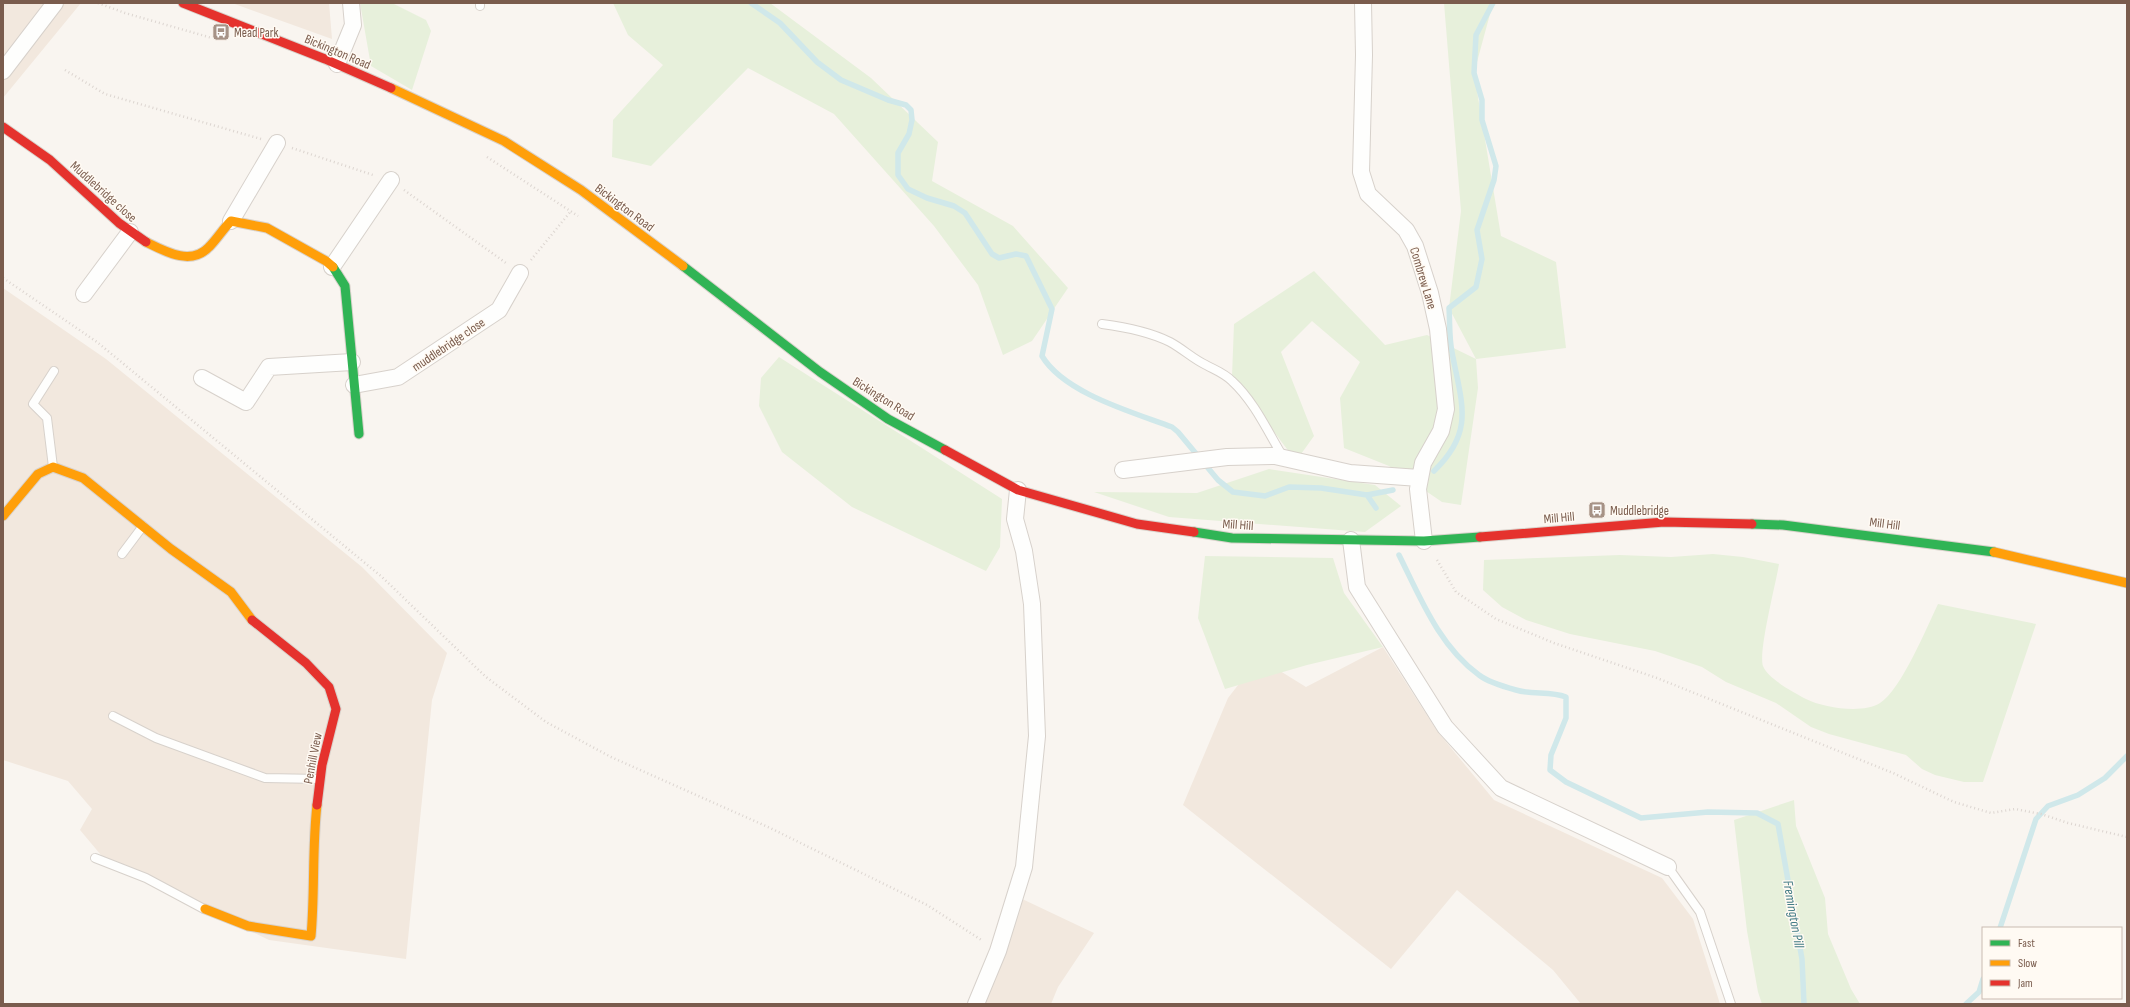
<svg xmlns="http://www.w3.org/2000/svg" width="2130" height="1007" viewBox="0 0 2130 1007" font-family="'Sofia Sans Condensed',sans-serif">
  <rect width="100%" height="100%" fill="#f9f5f0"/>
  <path fill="#f2e8de" d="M3,3H81L3,98Z
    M232,3H329L332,39Z
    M3,288L106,359L362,567L447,653L432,700L406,959L269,940L106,861L80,830L92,809L68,781L3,760Z
    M1383,647L1437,731L1494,800L1662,878L1693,919L1720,1004H1581L1553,970L1457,890L1391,969L1183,805L1228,698L1259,658L1306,687Z
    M1018,897L1094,933L1058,987L1051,1004H976Z"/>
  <path fill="#e7f0db" d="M360,3H392L426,20L431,31L412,90L371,66Z
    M613,3H770L871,78L938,142L932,181L1013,226L1068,288L1032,341L1003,355L978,285L934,226L834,114L748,68L651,166L612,157L613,120L663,65L628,35Z
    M1444,3H1493L1474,73L1501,236L1556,262L1566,348L1476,359L1478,388L1461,505L1442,502L1389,466L1344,448L1340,398L1360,362L1312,321L1281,352L1314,436L1296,461L1232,376L1234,324L1314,271L1385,345L1427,335L1476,359L1449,308L1461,211Z
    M779,357L1002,499L1000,547L986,571L852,507L782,452L759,406L761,378Z
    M1269,469L1375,485L1401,506L1365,532L1169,517L1094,492L1197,493Z
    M1713,554L1743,557L1779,564C1776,583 1758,652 1763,666C1768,679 1795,693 1806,699C1824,708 1863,714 1880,703C1901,690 1927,627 1938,604L2036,624L1983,782H1964L1935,775L1922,769L1906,755L1829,734L1811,727L1776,703L1726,682L1702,667L1655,651L1570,634L1526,620L1502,607L1483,590L1484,560L1620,555L1671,557Z
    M1205,556L1333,558L1344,593L1383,647L1307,665L1225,689L1198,618Z
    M1794,800L1796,826L1825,898L1828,934L1851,989L1860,1004H1762L1758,992L1747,931L1734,820Z"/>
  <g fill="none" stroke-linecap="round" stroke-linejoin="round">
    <path stroke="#d0e8ea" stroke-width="5.5" d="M751,3L780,23L817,62L841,80L888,100L906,105L911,110L912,120L909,134L898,153V175L908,189L927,198L954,206L965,213L992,254L999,258L1016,254L1026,256L1052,309L1042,356C1064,393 1132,412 1172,427L1178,432L1218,480L1233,492L1265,496L1289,487L1321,488L1367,495L1376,508
      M1434,471C1476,431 1461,402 1452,352C1449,338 1450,323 1449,308L1476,287L1482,259L1477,230L1494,180L1496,166L1482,120V100L1474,73L1476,35L1493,3
      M1367,495L1393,490
      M1399,555C1420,597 1439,646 1479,675C1488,682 1505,687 1516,690C1533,695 1550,691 1566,697V718L1551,755L1550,770L1566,782L1641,818L1708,812L1757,813L1778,824L1802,959L1804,1004
      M2000,928L2036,819L2048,806L2078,795L2105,778L2127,756
      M1966,1004L1979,992L1983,979"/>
    <defs>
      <path id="lane" d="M480,6V3
        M1102,324C1125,327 1150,332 1170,342C1183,349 1193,359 1206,365C1215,370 1224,373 1232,381C1254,401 1268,432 1283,457
        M53,467L47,418L33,404L54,371
        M122,554L143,526
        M113,716L156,738L265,778L320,779
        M95,858L146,878L204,909
        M1668,867L1700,912L1731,1004"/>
      <path id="street" d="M1363,3L1364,55L1361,172L1368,194L1406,230L1415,246L1430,293L1438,329L1446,409L1441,431L1423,463L1418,489L1424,541
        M337,64L353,25L351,3
        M3,71L55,3
        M231,221L277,143
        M332,267L391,180
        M84,294L130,232
        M202,378L246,402L269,367L352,362
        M354,385L398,377L499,310L520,273
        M1123,470L1227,457L1275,456L1350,473L1419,478
        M1351,540L1357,587L1445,727L1501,788L1668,867
        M976,1004L998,951L1024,867L1037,736L1032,604L1024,551L1015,519L1018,490"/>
      <path id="fast" d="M683,266L820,372L888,419L945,450
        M333,267L345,286L359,434
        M1752,524L1783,525L1994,552
        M1194,532L1232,538L1424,541L1480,537"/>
      <path id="slow" d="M391,88L504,141L581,190L683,266
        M146,242C166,252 191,266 209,247C217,239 223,229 231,221L267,228L326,261L333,267
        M3,516L38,474L53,467L83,478L171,549L231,592L252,620
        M1994,552L2127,583
        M205,909L248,926L311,936C315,892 312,848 317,805"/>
      <path id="jam" d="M183,3L325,59L391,88
        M3,127L50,160L119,223L146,242
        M945,450L1018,490L1137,524L1194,532
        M1480,537L1664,522L1752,524
        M252,620L306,663L329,687L336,709L322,765L317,805"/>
    </defs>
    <use href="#lane" stroke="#d7d1cb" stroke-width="10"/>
    <use href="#street" stroke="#d7d1cb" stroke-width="18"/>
    <use href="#fast" stroke="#d9d2cb" stroke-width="11"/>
    <use href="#slow" stroke="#d9d2cb" stroke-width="11"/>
    <use href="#jam" stroke="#d9d2cb" stroke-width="11"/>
    <path stroke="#dcd5d0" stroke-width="2.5" stroke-dasharray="1 3" stroke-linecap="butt" d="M98,3L125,13L212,38
      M65,70L105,94L261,139
      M292,148L373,175
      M487,157L578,216
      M404,190L506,263
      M531,260L571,211
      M3,278L97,342L382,577L486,677L546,722L611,757L768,827L927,905L983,941
      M1437,560L1456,592L1496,619L1554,643L1657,678L1893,773L1954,802L1991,813L2015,809L2041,814L2068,823L2127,837"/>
    <use href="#lane" stroke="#fefefd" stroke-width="8"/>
    <use href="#street" stroke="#fefefd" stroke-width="16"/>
    <use href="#fast" stroke="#30b455" stroke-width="9"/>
    <use href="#slow" stroke="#ff9f0a" stroke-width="9"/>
    <use href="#jam" stroke="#e5322d" stroke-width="9"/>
  </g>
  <defs>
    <symbol id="bus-square" viewBox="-11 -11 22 22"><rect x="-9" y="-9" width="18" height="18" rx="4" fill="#a69286" stroke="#fffaf3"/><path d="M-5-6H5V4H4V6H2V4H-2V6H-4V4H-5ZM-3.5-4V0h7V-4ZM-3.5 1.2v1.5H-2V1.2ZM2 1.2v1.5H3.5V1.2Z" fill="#fff"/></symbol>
  </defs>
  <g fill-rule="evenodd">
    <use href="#bus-square" x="211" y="22" width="20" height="20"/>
    <use href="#bus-square" x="1587" y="500" width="20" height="20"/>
  </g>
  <g text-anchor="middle" stroke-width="3" stroke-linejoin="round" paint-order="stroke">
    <g font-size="13" fill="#7a5c4d" stroke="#fffaf3" text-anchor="start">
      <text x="234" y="37">Mead Park</text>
      <text x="1610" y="515">Muddlebridge</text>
    </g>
    <g font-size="13" fill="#7a5c4d" stroke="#fffaf3">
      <text transform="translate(338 51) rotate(23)" y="5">Bickington Road</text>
      <text transform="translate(104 191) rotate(42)" y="5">Muddlebridge close</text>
      <text transform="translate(625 207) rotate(37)" y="5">Bickington Road</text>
      <text transform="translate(1424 278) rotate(73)" y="5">Combrew Lane</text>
      <text transform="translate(448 344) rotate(-34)" y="5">muddlebridge close</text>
      <text transform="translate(884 398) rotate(32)" y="5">Bickington Road</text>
      <text transform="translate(1559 517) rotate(-5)" y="5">Mill Hill</text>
      <text transform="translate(1885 523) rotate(7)" y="5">Mill Hill</text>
      <text transform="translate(1238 524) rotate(4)" y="5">Mill Hill</text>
      <text transform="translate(312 758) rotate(-79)" y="5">Penhill View</text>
    </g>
    <g font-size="14" font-style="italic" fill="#437c86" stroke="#fffaf3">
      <text transform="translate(1794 914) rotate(80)" y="5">Fremington Pill</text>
    </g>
  </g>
  <rect width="2130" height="1007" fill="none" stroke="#7a5c4d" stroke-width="8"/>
  <rect x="1982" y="927" width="140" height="72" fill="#fffaf3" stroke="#cabbb1"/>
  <rect x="1990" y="940" width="20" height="6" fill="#30b455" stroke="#cabbb1"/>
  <text x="2018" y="947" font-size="12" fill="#7a5c4d">Fast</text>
  <rect x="1990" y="960" width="20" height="6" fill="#ff9f0a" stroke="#cabbb1"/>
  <text x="2018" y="967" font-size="12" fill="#7a5c4d">Slow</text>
  <rect x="1990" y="980" width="20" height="6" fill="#e5322d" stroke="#cabbb1"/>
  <text x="2018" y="987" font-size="12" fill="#7a5c4d">Jam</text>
</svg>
